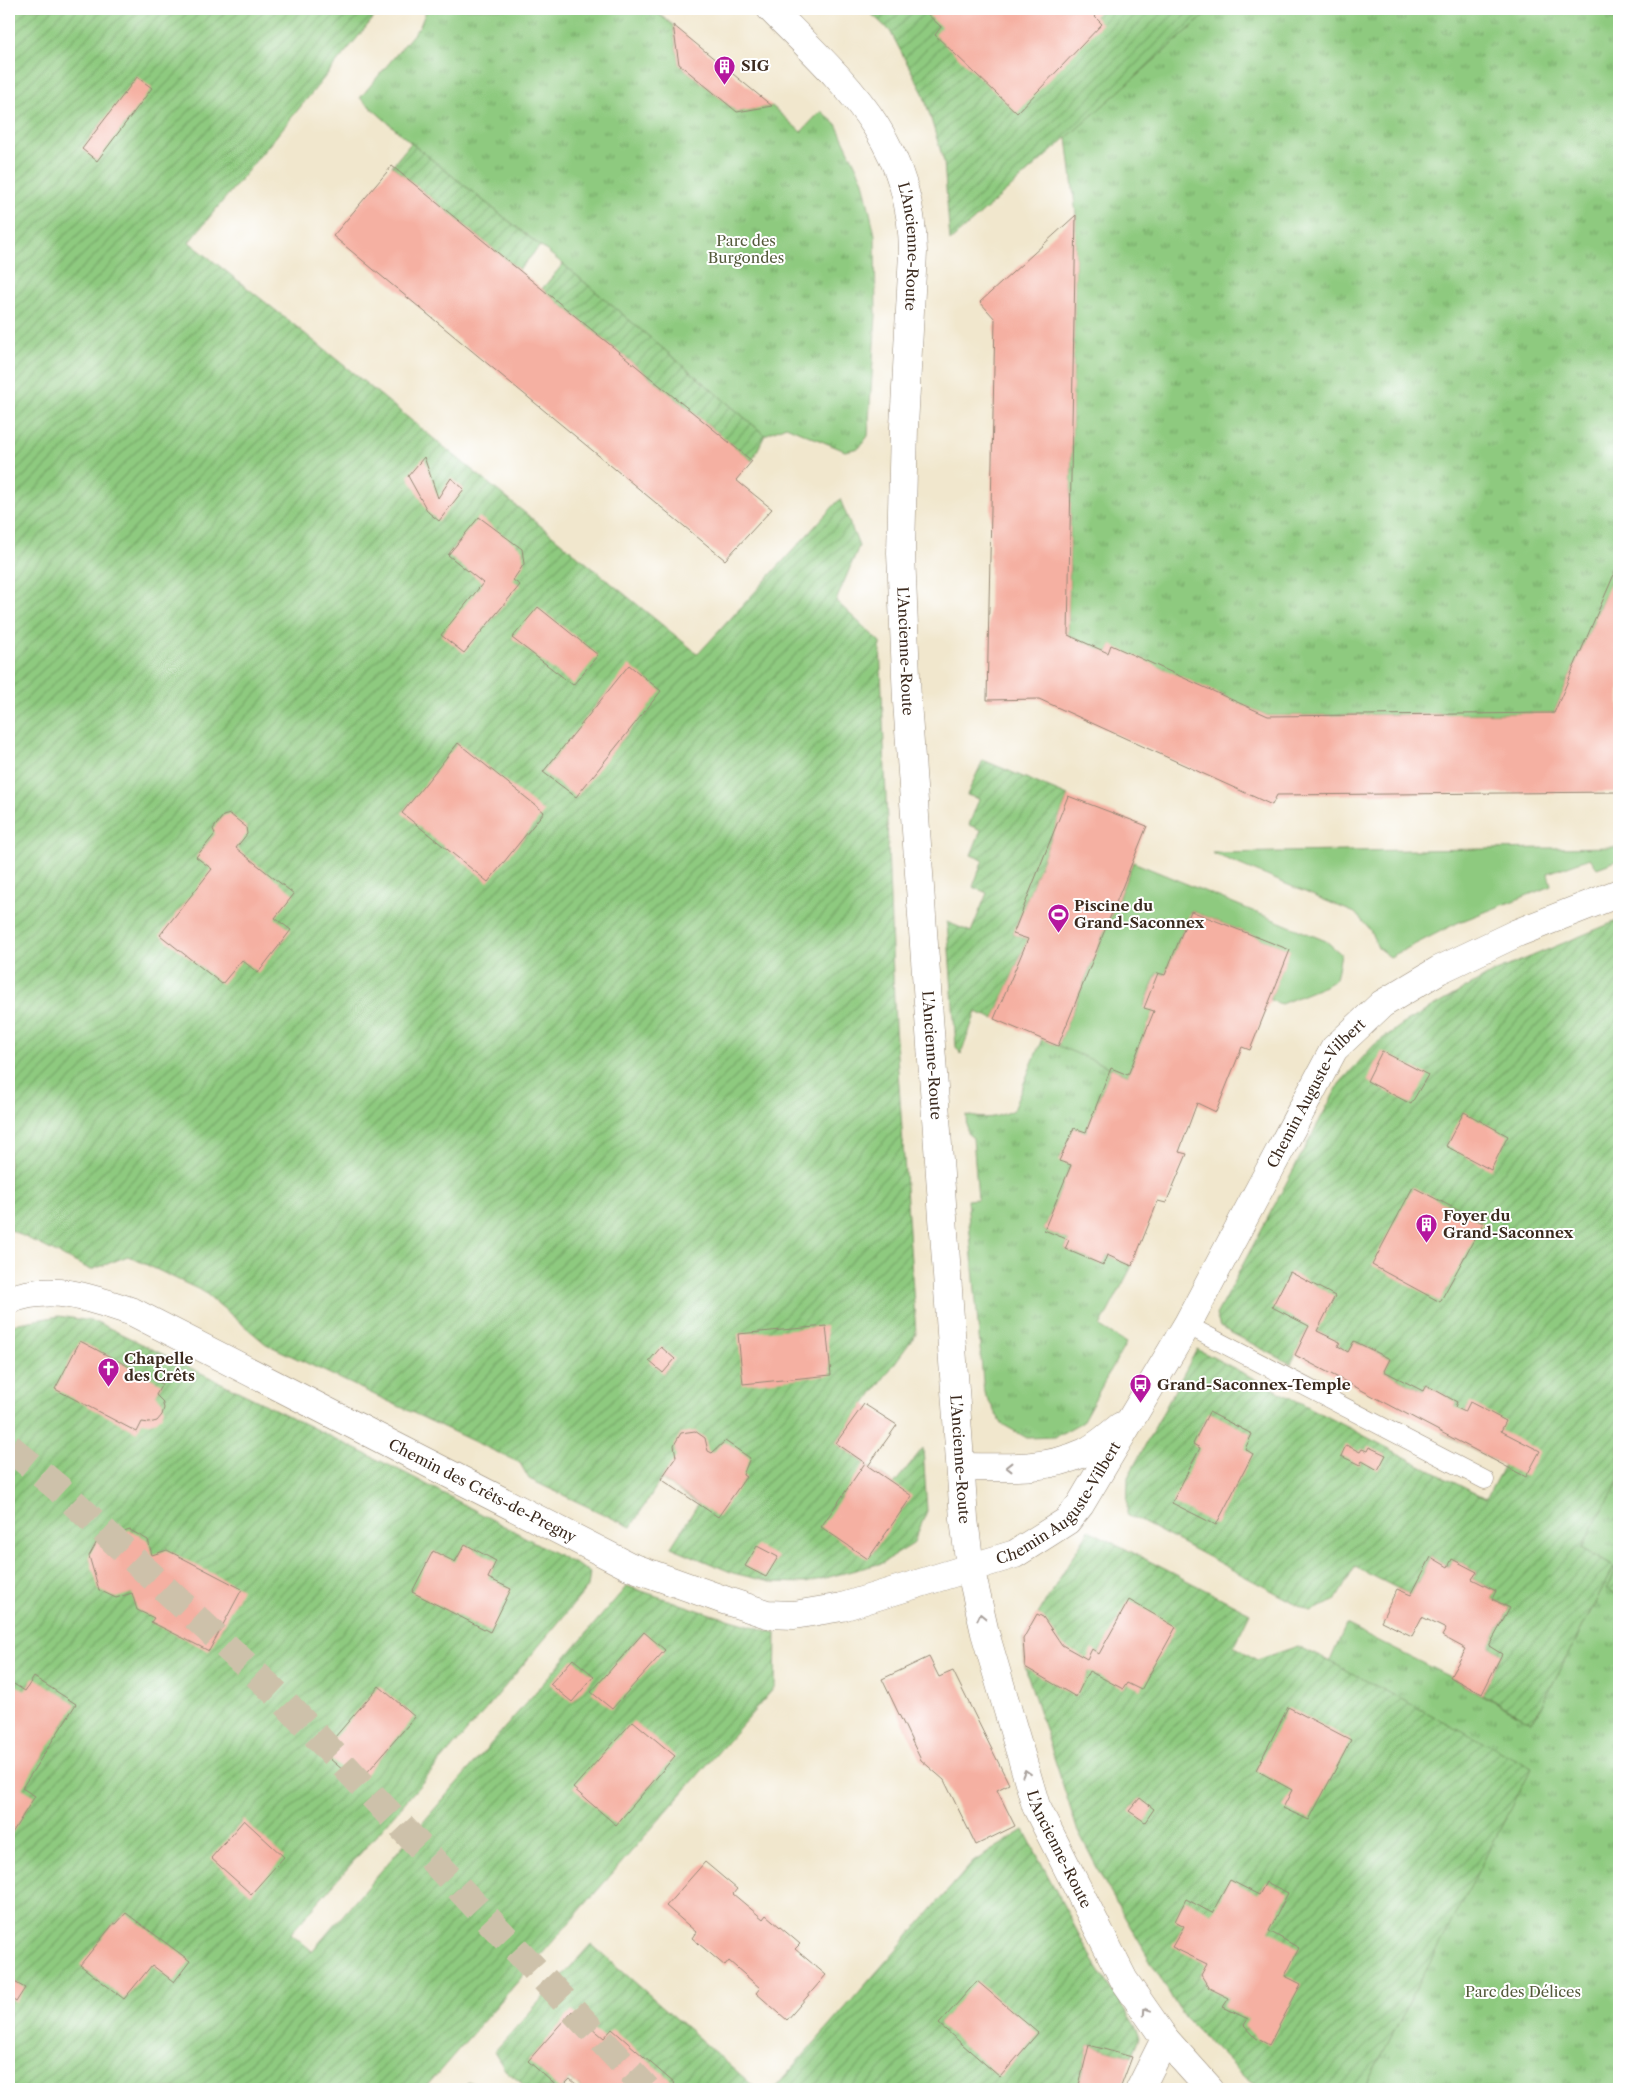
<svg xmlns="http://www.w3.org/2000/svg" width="1628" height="2098" viewBox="0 0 1628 2098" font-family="'Libre Caslon Text',serif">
  <defs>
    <pattern id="park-tufts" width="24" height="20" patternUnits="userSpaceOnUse" patternTransform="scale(1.25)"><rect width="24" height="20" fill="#8eca7f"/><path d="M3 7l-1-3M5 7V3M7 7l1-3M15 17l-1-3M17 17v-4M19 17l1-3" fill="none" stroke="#75a467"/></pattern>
    <pattern id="garden-furrows" width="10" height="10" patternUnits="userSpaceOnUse" patternTransform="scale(1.25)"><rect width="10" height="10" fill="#8eca7f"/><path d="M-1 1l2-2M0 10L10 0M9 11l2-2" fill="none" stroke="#75a467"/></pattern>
  </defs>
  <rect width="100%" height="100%" fill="#fff"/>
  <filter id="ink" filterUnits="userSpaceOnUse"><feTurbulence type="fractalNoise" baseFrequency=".02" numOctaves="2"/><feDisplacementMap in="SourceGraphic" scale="10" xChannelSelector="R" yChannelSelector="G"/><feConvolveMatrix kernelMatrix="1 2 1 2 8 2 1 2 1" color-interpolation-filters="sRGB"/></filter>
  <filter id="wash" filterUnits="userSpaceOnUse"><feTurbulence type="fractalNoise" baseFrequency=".0096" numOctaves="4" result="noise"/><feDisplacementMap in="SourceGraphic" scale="20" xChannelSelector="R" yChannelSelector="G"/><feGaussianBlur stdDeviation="1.12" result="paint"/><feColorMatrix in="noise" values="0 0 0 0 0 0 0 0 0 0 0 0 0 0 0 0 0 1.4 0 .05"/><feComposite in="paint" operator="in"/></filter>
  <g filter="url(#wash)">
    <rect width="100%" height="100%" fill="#f1e7cd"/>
    <path fill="#8eca7f" stroke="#647a4e" d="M1619,847V860L1597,868L1590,858L1548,873L1551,886L1457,923L1390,957L1378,948L1370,930L1355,913L1212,853Z
      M1133,862L1326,941L1341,954L1336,979L1325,986L1281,1004L1270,1000L1289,950L1191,911L1165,975L1157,973L1144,1007L1154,1011L1128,1075L1058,1046Z"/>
    <path fill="url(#park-tufts)" stroke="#647a4e" d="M427,9H652L673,25L679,64L737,112L772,106L801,132L821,111L836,124L863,181L875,235L876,315L868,436L859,448L845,451L786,426L765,435L563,264L411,143L360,98L420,26Z
      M1212,9H1619V563L1554,713L1268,716L1111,646L1108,653L1068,635L1076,215L1067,137Z
      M1042,1039L1111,1068L1086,1132L1074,1128L1060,1160L1071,1165L1044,1230L1069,1240L1065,1249L1103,1265L1107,1255L1132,1266L1100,1327L1126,1343L1082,1422L1055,1437L1027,1438L1002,1424L984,1393L967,1200L978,1199L973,1138L967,1133L966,1115C985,1120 996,1118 1013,1110Z
      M1619,1481V2089H1364L1445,1932L1330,1661L1346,1625L1450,1677L1532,1723L1614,1567L1581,1548Z"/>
    <path fill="url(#garden-furrows)" stroke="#647a4e" d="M9,9H381L189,242L298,328L698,654L840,499L859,546L836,601L880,642L895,1026L916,1334L836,1443L894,1484L923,1448L927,1511L913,1544L882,1563L806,1583L770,1582L733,1573L671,1547L698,1504L661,1479L631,1527L529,1479L520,1463L266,1344L204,1292L128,1256L91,1270L9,1229Z
      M866,9H1212L950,241L944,162L923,93L890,31Z
      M411,143L540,246L519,270L392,166Z
      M563,264L765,435L752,461L542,289Z
      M983,760L1068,796L1013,934L1028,939L994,1019L976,1012L961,1054L956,1047L947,922L971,932L987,893L973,887L983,860L971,855L981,830L969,825L979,799L967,795Z
      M1619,920V1481L1581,1548L1614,1567L1532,1723L1482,1694L1502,1654L1489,1646L1510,1608L1492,1599L1496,1591L1472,1579L1477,1572L1453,1559L1448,1567L1431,1557L1411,1595L1355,1567L1335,1601L1310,1611L1127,1514L1128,1477L1197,1349L1486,1499L1504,1465L1442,1433L1457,1402L1426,1385L1423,1391L1384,1371L1390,1359L1354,1341L1348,1352L1338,1346L1339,1342L1309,1327L1291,1364L1220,1327L1216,1315L1339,1084L1374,1045L1403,1024L1494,972Z
      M59,1316L97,1322L407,1474L590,1572L588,1587L487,1708L291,1933L312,1951L627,1586L704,1612L776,1633L775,1687L424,2089H9V1327L19,1323Z
      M1089,1530L1250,1613L1234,1646L1257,1660L1298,1646L1329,1661L1532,1768L1364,2089H1260L1245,2078L1182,2015L1106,1885L1077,1829L1025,1667L1023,1639Z
      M1619,1562V1596L1607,1590Z
      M1024,1830L1088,1952L1136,2028L1140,2037L1132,2057L1089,2045L1078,2089H774L973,1862Z
      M591,1944L757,2089H582L570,2079L561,2089H529L505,2070L494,2052Z
      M468,2082L486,2083L493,2089H462Z"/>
    <g id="blocks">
      <path fill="#f5b0a2" d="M922,9H1101L1094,16L1102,24L1017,113L935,35L941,27Z
        M673,25L772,106L737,112L679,64Z
        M137,77L152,88L97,161L82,149Z
        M392,166L752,461L736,480L772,509L725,560L333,236Z
        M1076,215L1068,635L1108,653L1111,645L1268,716L1554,713L1619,563V792L1277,795L1272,805L1039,699L987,700L995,319L980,302Z
        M424,457L438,498L451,478L464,489L439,521L428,512L408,476Z
        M479,517L522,549L524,564L513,580L520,585L464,653L441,635L483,583L448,555Z
        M538,607L598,655L573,685L512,638Z
        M629,665L661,691L576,797L543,772Z
        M458,743L544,812L488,882L402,813Z
        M1068,796L1147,826L1058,1046L994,1019L1028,939L1013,934Z
        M230,814L246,827L247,834L236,848L294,894L275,918L291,930L258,973L242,960L222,984L160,935L212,869L196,857L215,834L213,829L223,816Z
        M1191,911L1290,950L1250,1050L1242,1047L1216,1112L1197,1103L1179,1152L1187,1154L1166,1203L1158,1201L1132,1266L1107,1255L1103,1265L1065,1249L1069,1240L1044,1230L1071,1165L1059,1161L1074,1128L1086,1132L1111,1068L1128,1075L1154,1011L1144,1008L1158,973L1165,975Z
        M1382,1051L1428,1075L1411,1104L1367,1081Z
        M1464,1112L1508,1136L1491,1170L1446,1146Z
        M1413,1187L1483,1223L1440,1302L1372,1265Z
        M1290,1272L1335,1296L1317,1331L1340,1342L1338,1346L1348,1352L1354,1341L1390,1359L1384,1371L1423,1391L1426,1385L1457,1402L1455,1407L1465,1412L1470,1402L1506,1421L1501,1431L1540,1451L1526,1477L1295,1355L1309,1326L1272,1307Z
        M826,1326L831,1375L743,1384L738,1334Z
        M80,1341L162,1384L156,1395L162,1401L164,1408L162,1415L157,1421L149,1423L142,1422L137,1432L55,1389Z
        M661,1347L675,1359L663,1373L649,1361Z
        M864,1404L897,1425L868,1466L912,1496L868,1559L821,1527L865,1463L836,1443Z
        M1209,1412L1252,1434L1245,1449L1253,1454L1216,1525L1172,1503L1200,1448L1193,1444Z
        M695,1431L705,1438L708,1451L712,1453L725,1441L750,1458L743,1475L746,1477L718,1517L661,1479L676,1457L674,1445L681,1433Z
        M1346,1445L1360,1452L1362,1449L1367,1451L1369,1447L1386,1455L1378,1470L1362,1461L1360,1465L1341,1456Z
        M130,1530L148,1540L152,1555L167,1550L242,1589L209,1651L151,1622L154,1618L137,1610L132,1593L116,1598L99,1590L89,1556L98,1540Z
        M465,1544L496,1561L488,1578L511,1589L490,1632L412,1592L433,1551L455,1562Z
        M757,1546L778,1557L766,1577L745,1566Z
        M1431,1557L1448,1567L1452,1559L1477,1572L1472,1579L1496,1591L1492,1599L1510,1608L1489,1646L1502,1654L1482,1694L1450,1677L1466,1649L1442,1636L1446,1629L1422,1617L1412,1636L1381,1621L1397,1589L1411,1595Z
        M1129,1600L1176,1627L1141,1690L1127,1683L1123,1689L1089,1671L1076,1697L1025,1667L1023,1639L1037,1614L1043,1617L1062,1645L1087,1659L1092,1649L1099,1654Z
        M644,1632L665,1650L612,1709L591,1692Z
        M929,1657L939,1677L953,1671L1009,1784L997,1790L1015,1826L976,1845L944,1780L921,1760L882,1679Z
        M573,1659L594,1676L572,1702L550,1684Z
        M34,1677L76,1704L22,1788L35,1796L9,1838V1681L25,1691Z
        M379,1686L415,1717L358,1783L322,1752Z
        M1288,1707L1351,1740L1309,1820L1283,1808L1292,1790L1256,1770Z
        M633,1721L675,1756L616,1825L573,1788Z
        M1140,1798L1154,1809L1145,1822L1129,1811Z
        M244,1820L284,1857L251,1894L211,1858Z
        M705,1862L737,1889L733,1894L763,1919L766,1915L800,1944L795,1949L826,1975L787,2020L756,1993L760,1988L729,1961L725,1966L692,1938L696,1932L666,1906Z
        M1230,1880L1259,1895L1266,1882L1288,1893L1269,1931L1299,1948L1285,1976L1301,1984L1269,2045L1256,2038L1244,2025L1248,2019L1223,2007L1229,1998L1209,1988L1201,1975L1207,1964L1172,1947L1184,1926L1175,1921L1186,1899L1212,1913Z
        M126,1913L190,1961L174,1982L152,1965L124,1999L80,1965L114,1923L116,1924Z
        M9,1979L25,1988L16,2002L9,1997Z
        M977,1981L1038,2033L1000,2077L939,2024Z
        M572,2011L604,2038L612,2029L675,2084L671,2089H582L570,2079L560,2089L528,2061Z
        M1089,2045L1132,2057L1120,2089H1078Z"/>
    </g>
  </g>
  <g filter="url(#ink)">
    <use href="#blocks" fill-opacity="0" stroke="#968876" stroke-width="1"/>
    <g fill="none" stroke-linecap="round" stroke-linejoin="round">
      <path stroke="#cdc1aa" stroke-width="28" stroke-dasharray="28 14" stroke-linecap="butt" d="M9,1447L58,1488L278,1695L647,2089"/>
      <defs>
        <path id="service" d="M1187,1325L1485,1480"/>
        <g id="minor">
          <path id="s1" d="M771,9C844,83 912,139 913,252L904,427L901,553L907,701L964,1519L970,1567L985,1633L1036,1806L1124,1980L1165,2039L1210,2089"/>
          <path id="s2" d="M9,1300C51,1283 92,1298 133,1312L629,1566L727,1601L767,1614L794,1615L842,1607L1015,1554L1067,1521L1080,1505L1187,1325L1334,1049L1382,1004L1439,970L1517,933L1619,893"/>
          <path d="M961,1467C1003,1467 1044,1471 1083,1453C1097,1447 1109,1435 1121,1426"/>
          <path d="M1140,2089L1165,2039"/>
        </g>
      </defs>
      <use href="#service" stroke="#968876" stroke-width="19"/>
      <use href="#minor" stroke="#968876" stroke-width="29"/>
      <use href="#service" stroke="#fff" stroke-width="18"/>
      <use href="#minor" stroke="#fff" stroke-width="28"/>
    </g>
    <defs><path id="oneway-chevron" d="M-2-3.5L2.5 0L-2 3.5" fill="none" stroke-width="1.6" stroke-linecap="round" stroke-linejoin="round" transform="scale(1.25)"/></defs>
    <g stroke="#a79f9a">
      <use href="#oneway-chevron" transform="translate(1009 1467) rotate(-180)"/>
      <use href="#oneway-chevron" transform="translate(981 1617) rotate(-103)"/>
      <use href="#oneway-chevron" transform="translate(1026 1773) rotate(-107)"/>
      <use href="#oneway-chevron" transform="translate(1146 2011) rotate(-124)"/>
    </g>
  </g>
  <defs>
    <symbol id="building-pin" viewBox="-11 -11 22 30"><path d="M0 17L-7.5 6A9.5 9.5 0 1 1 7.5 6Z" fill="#b5179e" stroke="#fff"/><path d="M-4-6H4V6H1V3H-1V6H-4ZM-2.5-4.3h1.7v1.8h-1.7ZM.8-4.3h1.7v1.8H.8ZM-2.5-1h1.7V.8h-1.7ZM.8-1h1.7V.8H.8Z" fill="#fff"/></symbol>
    <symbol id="stadium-pin" viewBox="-11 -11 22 30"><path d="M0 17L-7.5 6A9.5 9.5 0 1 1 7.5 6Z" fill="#b5179e" stroke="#fff"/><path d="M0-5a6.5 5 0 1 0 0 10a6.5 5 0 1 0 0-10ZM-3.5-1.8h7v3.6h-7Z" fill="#fff"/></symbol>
    <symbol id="church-pin" viewBox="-11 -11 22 30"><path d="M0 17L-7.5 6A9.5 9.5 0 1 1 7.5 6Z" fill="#b5179e" stroke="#fff"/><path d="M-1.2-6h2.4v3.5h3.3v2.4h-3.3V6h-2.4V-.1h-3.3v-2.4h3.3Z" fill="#fff"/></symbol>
    <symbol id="bus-pin" viewBox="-11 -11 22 30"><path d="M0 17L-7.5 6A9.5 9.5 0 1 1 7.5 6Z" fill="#b5179e" stroke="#fff"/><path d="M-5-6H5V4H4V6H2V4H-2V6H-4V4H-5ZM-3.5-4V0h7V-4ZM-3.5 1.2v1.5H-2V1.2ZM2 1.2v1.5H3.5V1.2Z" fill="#fff"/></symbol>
  </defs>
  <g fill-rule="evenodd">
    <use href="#building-pin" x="712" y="54" width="25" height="34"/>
    <use href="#stadium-pin" x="1046" y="902" width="25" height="34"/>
    <use href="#building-pin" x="1414" y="1212" width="25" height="34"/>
    <use href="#church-pin" x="96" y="1356" width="25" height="34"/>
    <use href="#bus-pin" x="1128" y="1372" width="25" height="34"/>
  </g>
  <g text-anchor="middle" stroke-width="4" stroke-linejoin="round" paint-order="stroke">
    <g font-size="15" font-weight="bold" fill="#3b2a1e" stroke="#fff" text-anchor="start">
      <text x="741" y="71">SIG</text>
      <text x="1074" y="911">Piscine du<tspan x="1074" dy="17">Grand-Saconnex</tspan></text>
      <text x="1443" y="1221">Foyer du<tspan x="1443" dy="17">Grand-Saconnex</tspan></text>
      <text x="124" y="1364">Chapelle<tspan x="124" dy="17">des Crêts</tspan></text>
      <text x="1157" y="1390">Grand-Saconnex-Temple</text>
    </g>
    <g font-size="15" fill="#545a3b" stroke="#fff">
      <text x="746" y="246">Parc des<tspan x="746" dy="17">Burgondes</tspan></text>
      <text x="1523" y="1997">Parc des Délices</text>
    </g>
    <g font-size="15" fill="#3b2a1e" stroke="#fff">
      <text dy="5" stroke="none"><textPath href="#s1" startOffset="285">L'Ancienne-Route</textPath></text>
      <text dy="5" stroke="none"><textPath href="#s1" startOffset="690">L'Ancienne-Route</textPath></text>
      <text dy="5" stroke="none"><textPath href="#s1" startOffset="1095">L'Ancienne-Route</textPath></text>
      <text dy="5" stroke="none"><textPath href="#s2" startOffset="1645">Chemin Auguste-Vilbert</textPath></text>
      <text dy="5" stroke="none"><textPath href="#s1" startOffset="1500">L'Ancienne-Route</textPath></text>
      <text dy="5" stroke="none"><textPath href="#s2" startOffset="520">Chemin des Crêts-de-Pregny</textPath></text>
      <text dy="5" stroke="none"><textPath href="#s2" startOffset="1155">Chemin Auguste-Vilbert</textPath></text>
      <text dy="5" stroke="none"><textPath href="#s1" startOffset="1905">L'Ancienne-Route</textPath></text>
    </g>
  </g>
  <rect width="1628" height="2098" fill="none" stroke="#fff" stroke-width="30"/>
</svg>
